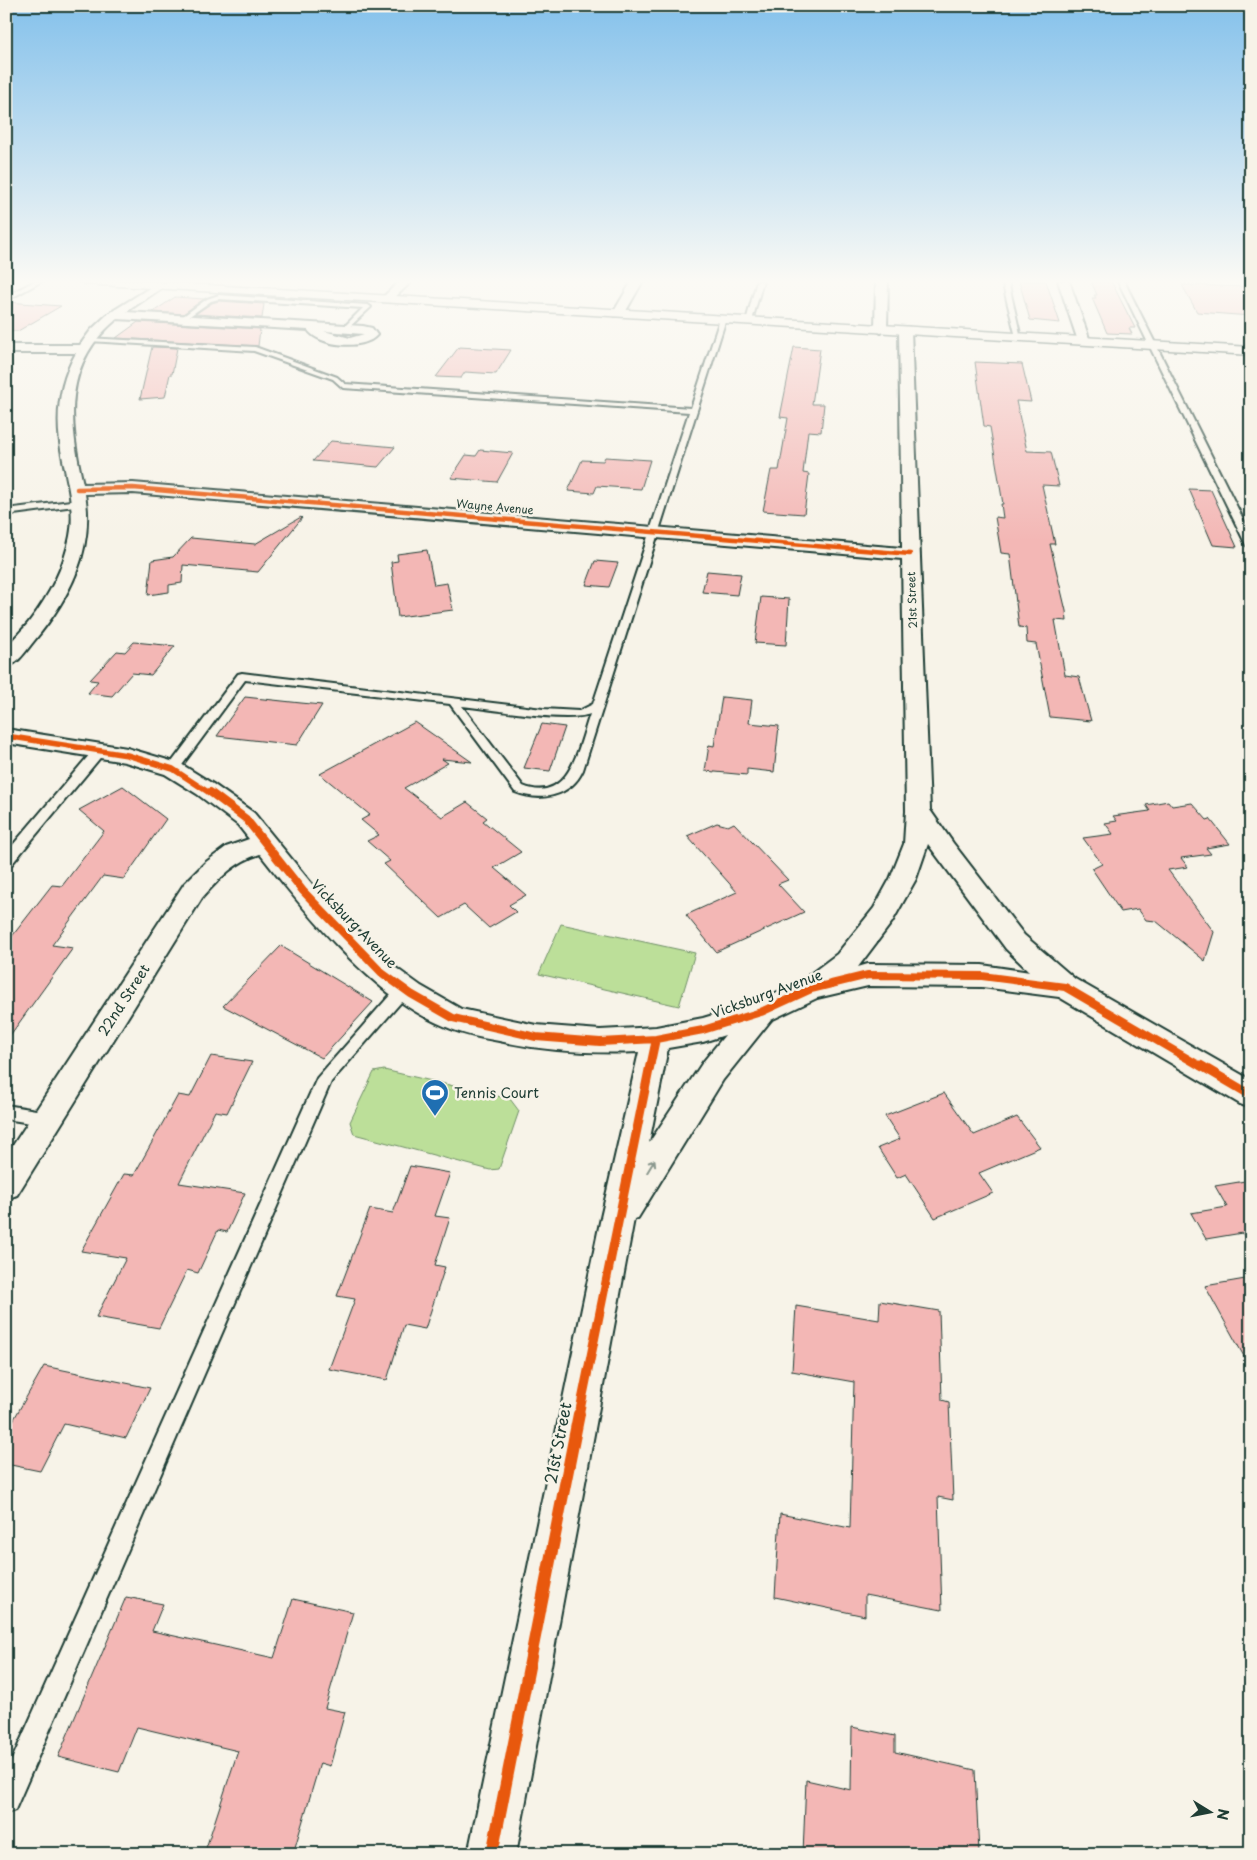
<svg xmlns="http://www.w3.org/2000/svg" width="1257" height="1860" viewBox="0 0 1257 1860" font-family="'Playpen Sans',sans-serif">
  <rect width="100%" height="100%" fill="#f7f3e8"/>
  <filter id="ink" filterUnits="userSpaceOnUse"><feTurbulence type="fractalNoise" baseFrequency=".02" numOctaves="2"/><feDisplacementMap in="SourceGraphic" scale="10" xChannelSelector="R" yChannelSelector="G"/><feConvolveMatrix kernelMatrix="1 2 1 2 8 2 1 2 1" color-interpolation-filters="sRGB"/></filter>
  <g filter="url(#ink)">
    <path fill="#bcdf99" stroke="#6e8e66" d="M561,924L695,953L679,1006L539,974Z
      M384,1070L510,1099L519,1111L499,1169L490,1170L354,1134L350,1122L374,1072Z"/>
    <path fill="#f3b7b5" stroke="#1f3d34" d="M1019,281H1046L1060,323L1030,320Z
      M1091,281H1111L1135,328H1129L1132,334L1107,333L1092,298H1096L1094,295H1097Z
      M1182,285L1251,287V316L1197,312Z
      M175,297L204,299L183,314L153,312Z
      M219,301L264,304L262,318L195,314L212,303Z
      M6,303L7,302L61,306L18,331H6Z
      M138,322L260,329L258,346L116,338Z
      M152,347L177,348L172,374H170L165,397L140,399Z
      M459,347L511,350L496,374L465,372L461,378L436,377Z
      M794,347L820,349L812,404H824L821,432L808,431L803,473L809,474L804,514L763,511L771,470H779L788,418L780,417Z
      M975,362L1022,364L1031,402L1016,401L1027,451L1051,452L1059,486L1042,485L1055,544H1050L1066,611L1067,621L1055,620L1065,675L1079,677L1091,721L1050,717L1036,644L1027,643L1026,628L1019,627L1010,554L1001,553L995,517L1003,518L1001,504H1003L990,427L984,426Z
      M331,441L395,447L378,467L313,461Z
      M480,450L513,453L497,482L451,478L466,455L476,456Z
      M605,457L650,460L641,489L597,486L594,493L568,491L582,460L603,461Z
      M1189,489L1211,490L1237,547L1213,545Z
      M301,517L302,518L258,572L183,565L182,583L169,585V592L148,595L152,560L173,557L191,538L255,544Z
      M427,550L434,585L447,583L453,610L398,617L391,562L398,561L397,554Z
      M595,561L618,563L609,587L586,585Z
      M707,571L741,574L737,595L702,592Z
      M761,597L789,599L786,645L755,643Z
      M134,642L175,646L151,675L132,673L112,696L88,693L98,681L90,680L117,651L125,652Z
      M245,697L301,703L322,705L297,745L217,736Z
      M722,697L752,700L749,723L779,726L774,772L747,769V775L705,771L709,745L714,746Z
      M415,722L472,762L442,759L448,763L404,788L442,817L467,802L487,818L483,821L521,852L494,868L526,895L509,905L516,912L489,928L464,905L441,918L384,864L390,861L367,841L379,835L361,820L370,815L320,774Z
      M542,724L565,727L550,771L524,768Z
      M123,786L166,819L124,879L103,876L52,945L73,948L6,1041V944L52,885L62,886L104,831L79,810Z
      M1168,801L1172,806L1192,803L1207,820L1210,819L1230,844L1206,848L1211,854L1181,858L1188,867L1168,870L1214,932L1205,961L1156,921L1146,920L1138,909L1121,912L1092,869L1102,864L1083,838L1113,834L1105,823L1117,821L1113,816L1150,811L1146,805Z
      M717,823L728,826L734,823L788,880L778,884L804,912L716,952L686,915L737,892L687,836Z
      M281,946L373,1002L322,1058L223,1006Z
      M211,1056L252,1062L227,1113L215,1111L179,1183L245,1193L227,1232L218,1230L198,1273L187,1270L159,1328L96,1317L126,1258L81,1251L124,1174L134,1175L178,1095L190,1097Z
      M944,1093L974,1135L1017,1117L1040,1147L979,1173L993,1193L935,1218L906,1174L897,1178L878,1148L900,1139L885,1116Z
      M410,1166L450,1173L435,1216L450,1218L435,1265L445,1267L425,1329L404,1325L387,1380L329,1369L355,1299L337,1296L370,1209L393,1213Z
      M1251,1180V1247L1242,1233L1206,1239L1191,1213L1227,1207L1215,1186Z
      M1251,1278V1369L1205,1286Z
      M880,1301L939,1311L942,1400L949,1402L953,1500L938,1497L942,1610L865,1595V1616L775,1597L780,1514L850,1528L854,1382L792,1371L796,1306L879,1320Z
      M44,1366L150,1388L126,1438L64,1424L40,1471L6,1464V1433Z
      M126,1597L163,1604L152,1631L274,1658L293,1599L353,1612L325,1708L345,1712L330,1766L320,1763L293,1854H204L238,1751L137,1727L119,1772L58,1757Z
      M852,1727L895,1736V1752L975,1770L979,1854H803L806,1780L851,1790Z"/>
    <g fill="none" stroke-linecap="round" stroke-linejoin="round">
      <defs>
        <path id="lane" d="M35,281H42L6,301V296Z
          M757,281H763L752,321L749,323L746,321Z
          M1002,281H1008L1021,338L1016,337Z
          M1118,281H1124L1251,535V548L1246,545Z
          M219,295L368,305L371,307L345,331L343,330V328L363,308L219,299L211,301L184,320L179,319L207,299Z
          M723,317L726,319L583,770C571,797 540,802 515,792L450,704L245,680L177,772H169L167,769L169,766L238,674L242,673L543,709L579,711L593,704L689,412L343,388L333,379L254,351L89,341L86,339L87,338L255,347L337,377L345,384L691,408L720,319ZM462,706C489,709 568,723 590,714C579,745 570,805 523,786Z
          M79,500L82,501V505L6,515V509Z
          M100,746L104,747L106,750L104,753L11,865L6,867V853L96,747Z
          M404,983L409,985L411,989L409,993L331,1082L15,1810L6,1813V1773L317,1078L399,985Z
          M6,1105L48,1112L54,1114L56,1119L54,1124L48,1126L6,1119Z"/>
        <path id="street" d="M400,281H412L391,301H383L381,299L383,297Z
          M632,281H643L623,316H615L613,313Z
          M876,281H888L887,329L881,333L875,329Z
          M1058,281H1069L1090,341L1088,344H1080L1078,341Z
          M159,282L165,285L163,287L126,312L363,326L372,328L377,335C364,351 318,346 308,330L117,319C62,364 69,422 83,484L133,483L902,548L899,330L901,327H909L911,330L930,810L953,843L1024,935L1075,979L1251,1080V1108L1240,1104L1059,997L982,987L868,986L817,998L771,1020L723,1080L638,1218L634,1219L516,1854H468L600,1222L639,1052C591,1054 546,1051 499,1041C481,1038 461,1034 444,1026C373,997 306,913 260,854C234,862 220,878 202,898L17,1195L6,1199V1156L184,884L206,862L226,847L249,839L238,825L197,794L165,774L125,762L6,743V729L127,748L181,764L213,784L254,813L312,884L392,965L421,986L461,1009L536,1025L600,1030L656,1027L703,1018L753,1003L807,979L809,975L837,954L874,908L890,879L904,844L906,811L902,559L133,493L85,494C95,550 69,599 34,641C26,651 18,664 6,667C6,662 5,653 7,648C12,639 23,630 29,622C49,596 64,568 70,536C75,511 68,485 63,460C55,423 57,386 76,353H6V345H80L91,330L108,314ZM324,331L363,334H364L350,338ZM928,844L1006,949L1030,972L982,965L868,964L858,967L892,922L916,879ZM725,1035L703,1062L649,1143L668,1048L703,1042Z"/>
        <path id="secondary" d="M79,281H141L1251,347V355L85,284Z"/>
      </defs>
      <use href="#lane" stroke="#1f3d34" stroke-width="4"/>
      <use href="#street" stroke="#1f3d34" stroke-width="4"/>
      <use href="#secondary" stroke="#1f3d34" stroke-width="3"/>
      <use href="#lane" fill="#f7f3e8" fill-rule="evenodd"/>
      <use href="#street" fill="#f7f3e8" fill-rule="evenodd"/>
      <use href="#secondary" fill="#f7f3e8" fill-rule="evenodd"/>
      <defs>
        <path id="cycleway-far4" d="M77,489L133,488L910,554"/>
        <path id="cycleway-far3" d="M6,736L127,755L173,769L211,794"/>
        <path id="cycleway-far2" d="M210,792L246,819L303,891L382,973L411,994L453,1018L536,1037L600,1042L656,1039L703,1030L761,1012L811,989L868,975L982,976L1065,987L1202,1067
          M650,1067L656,1039"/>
        <path id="cycleway-far1" d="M1200,1065L1251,1095
          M579,1415L650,1065"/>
        <path id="cycleway" d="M492,1854L579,1414"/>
      </defs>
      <use href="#cycleway-far4" stroke="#f7f3e8" stroke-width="6"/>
      <use href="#cycleway-far3" stroke="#f7f3e8" stroke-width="8"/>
      <use href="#cycleway-far2" stroke="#f7f3e8" stroke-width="11"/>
      <use href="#cycleway-far1" stroke="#f7f3e8" stroke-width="12"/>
      <use href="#cycleway" stroke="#f7f3e8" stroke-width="15"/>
      <use href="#cycleway-far4" stroke="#e8590c" stroke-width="4.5"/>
      <use href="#cycleway-far3" stroke="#e8590c" stroke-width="5.5"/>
      <use href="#cycleway-far2" stroke="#e8590c" stroke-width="8"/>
      <use href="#cycleway-far1" stroke="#e8590c" stroke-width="9"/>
      <use href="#cycleway" stroke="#e8590c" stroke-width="12"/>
    </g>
    <defs><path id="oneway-shaft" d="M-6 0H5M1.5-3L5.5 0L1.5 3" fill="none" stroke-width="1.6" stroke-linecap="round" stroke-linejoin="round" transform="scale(1.25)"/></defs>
    <use stroke="#8b988e" href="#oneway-shaft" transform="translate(651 1166) rotate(-59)"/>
  </g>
  <linearGradient id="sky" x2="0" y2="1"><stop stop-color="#84c1eb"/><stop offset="0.52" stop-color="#fbfaf5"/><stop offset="1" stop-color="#fbfaf5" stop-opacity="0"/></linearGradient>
  <rect width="1257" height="541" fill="url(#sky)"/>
  <defs>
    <symbol id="stadium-pin" viewBox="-11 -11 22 30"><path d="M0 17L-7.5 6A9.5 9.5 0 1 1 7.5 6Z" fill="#1f6fb2" stroke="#f7f3e8"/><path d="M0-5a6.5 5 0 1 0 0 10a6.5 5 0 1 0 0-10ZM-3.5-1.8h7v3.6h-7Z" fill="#fff"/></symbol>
  </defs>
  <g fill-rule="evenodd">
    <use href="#stadium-pin" x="419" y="1077" width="32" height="43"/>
  </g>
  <g text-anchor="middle" stroke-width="5" stroke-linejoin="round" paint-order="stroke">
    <g font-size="11" fill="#1f3d34" stroke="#f7f3e8">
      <text transform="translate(495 507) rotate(5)" y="4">Wayne Avenue</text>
      <text transform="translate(912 600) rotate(-92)" y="4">21st Street</text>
    </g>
    <g font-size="14" fill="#1f3d34" stroke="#f7f3e8">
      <text transform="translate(354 924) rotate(46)" y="5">Vicksburg Avenue</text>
      <text transform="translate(767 994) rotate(-20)" y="5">Vicksburg Avenue</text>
      <text transform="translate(124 1000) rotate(-57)" y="5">22nd Street</text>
    </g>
    <g font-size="14" fill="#1f3d34" stroke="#f7f3e8" text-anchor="start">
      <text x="454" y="1098">Tennis Court</text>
    </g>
    <g font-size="16" fill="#1f3d34" stroke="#f7f3e8">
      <text transform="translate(558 1443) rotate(-79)" y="6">21st Street</text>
    </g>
  </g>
  <rect width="1257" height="1860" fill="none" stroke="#f7f3e8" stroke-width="25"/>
  <rect x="12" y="12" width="1232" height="1835" fill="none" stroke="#1f3d34" stroke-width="2" filter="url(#ink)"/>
  <g transform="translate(1210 1812) rotate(100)" stroke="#f7f3e8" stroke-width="4" paint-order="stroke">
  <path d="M0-4L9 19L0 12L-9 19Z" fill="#1f3d34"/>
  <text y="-8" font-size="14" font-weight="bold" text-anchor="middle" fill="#1f3d34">N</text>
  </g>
</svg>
